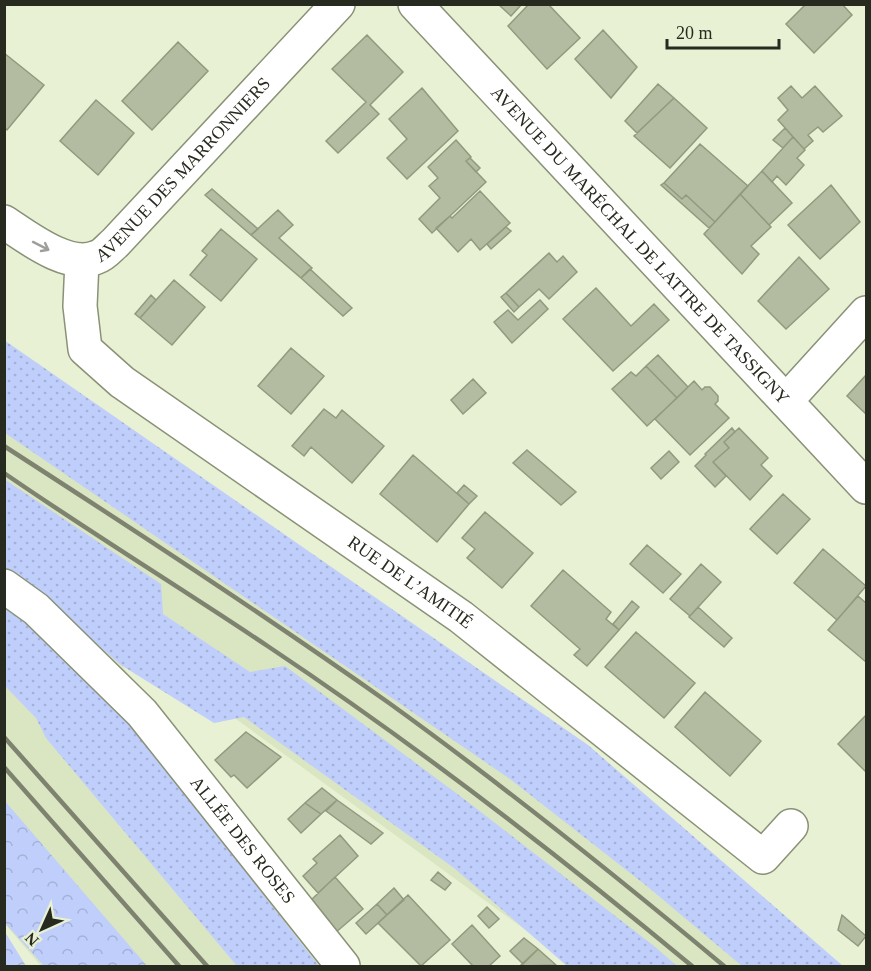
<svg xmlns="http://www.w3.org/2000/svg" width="871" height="971" viewBox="0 0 871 971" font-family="Georgia,serif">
  <defs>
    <pattern id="grass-dots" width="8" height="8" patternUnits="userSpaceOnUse" patternTransform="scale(1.5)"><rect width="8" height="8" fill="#bfcefb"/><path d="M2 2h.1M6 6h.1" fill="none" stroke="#a4b1d7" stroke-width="1.8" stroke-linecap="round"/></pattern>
    <pattern id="forest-crowns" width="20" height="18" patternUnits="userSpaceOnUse" patternTransform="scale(1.5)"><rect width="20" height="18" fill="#bfcefb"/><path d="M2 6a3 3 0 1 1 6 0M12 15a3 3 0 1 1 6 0" fill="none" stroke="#a4b1d7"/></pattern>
  </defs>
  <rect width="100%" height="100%" fill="#e8f1d4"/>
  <path fill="#dae5c2" d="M4,345L843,966H575L225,711L122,666L357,966H41L5,924Z"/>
  <path fill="url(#grass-dots)" d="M4,340L588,745L843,966H742L648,887L510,779L5,433Z
    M4,479L161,584L163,614L250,672L285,666L464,799L654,946L677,966H567L454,868L244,717L214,723L121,665L46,601L5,570Z
    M4,604L110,698L319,966H237L46,738L36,718L5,686Z"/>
  <path fill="url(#forest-crowns)" d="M4,800L147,966H44L5,923Z
    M5,932L26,966H5Z"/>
  <path fill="#b3bba0" stroke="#91997e" stroke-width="1.5" d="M498,4H522L511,16Z
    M529,4L549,5L580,38L547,69L508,26Z
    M806,4H842L852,15L814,53L786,24Z
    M603,30L637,67L611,98L575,59Z
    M367,35L403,72L370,105L379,114L338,153L326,141L366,102L332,69Z
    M178,42L208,71L152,130L122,101Z
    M4,53L44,85L7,130L4,127Z
    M658,84L674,98L637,133L625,121Z
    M791,86L802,98L815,86L842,116L823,132L818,127L808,135L813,141L804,149L778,120L788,110L778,98Z
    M422,88L458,131L407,179L387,158L407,139L389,119Z
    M674,98L707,128L670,168L634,136Z
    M96,100L134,133L98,175L60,141Z
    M785,128L793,137L783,148L773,140Z
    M793,137L805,150L797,158L804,165L786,185L777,176L772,182L762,171Z
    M456,140L471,157L466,161L486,182L432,233L419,219L440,198L429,186L438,178L428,167Z
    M700,144L748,186L715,222L686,195L682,199L664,183Z
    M470,158L480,168L476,172L466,161Z
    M762,171L792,203L769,225L740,194Z
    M664,183L682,199L686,195L715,222L709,228L661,185Z
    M831,185L860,222L820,259L788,225Z
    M212,189L258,229L251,235L205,195Z
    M480,191L510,223L480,250L471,239L458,252L436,228L450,216L452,218Z
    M740,194L771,227L751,246L759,254L742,274L704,234Z
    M278,210L293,225L279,238L312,268L301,278L251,235Z
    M506,227L511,231L491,249L487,244Z
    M221,229L257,259L221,301L190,275L207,255L202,251Z
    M549,253L557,262L563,256L577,272L549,299L539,289L519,307L506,293Z
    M799,257L829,289L786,329L758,301Z
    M310,269L352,308L343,316L301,278Z
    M174,280L205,307L172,345L140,318Z
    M596,288L631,326L654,304L669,320L613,371L563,319Z
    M506,293L519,307L514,312L501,297Z
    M151,295L156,300L140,318L135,314Z
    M540,300L548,309L512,343L494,322L508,310L518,320Z
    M291,348L324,376L291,414L258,386Z
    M658,355L688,387L677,398L646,366Z
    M646,366L677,398L647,426L612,389L631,372L636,376Z
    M866,375V414L847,396Z
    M473,379L486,393L463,414L451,400Z
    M694,381L702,390L705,387H710L718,396V401L715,404L729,418L690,455L655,419Z
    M324,409L336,418L342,410L384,446L352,483L311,447L304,456L292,446Z
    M732,428L735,432L724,442L729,448L713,462L726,476L715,487L695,466L706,455L705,454Z
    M739,428L768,458L761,465L772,476L750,500L713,462L729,448L724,442Z
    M527,450L576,492L561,505L513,463Z
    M669,451L679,462L661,479L651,468Z
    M413,455L469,504L437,542L380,494Z
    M464,485L477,496L469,504L457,493Z
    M783,494L810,519L777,554L750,529Z
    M485,512L533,553L502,588L467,558L475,549L462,538Z
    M647,545L681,574L663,593L630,564Z
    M823,549L866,586L837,620L794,583Z
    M701,564L721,582L690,616L670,599Z
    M563,570L611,612L606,619L619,630L587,666L574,655L580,649L531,606Z
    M858,596L866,603V662L828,630Z
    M632,601L639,607L619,630L613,624Z
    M698,607L732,638L724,647L689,617Z
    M636,632L695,683L664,718L605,667Z
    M705,692L761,741L730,776L675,727Z
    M866,715V772L838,744Z
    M246,732L281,757L247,788L234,775L231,777L215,760Z
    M322,788L337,800L321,814L305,803Z
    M337,800L383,833L371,844L326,811Z
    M305,803L321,814L301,833L288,819Z
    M340,835L358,856L318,893L303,876L317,863L313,859Z
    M438,872L451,883L445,890L431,880Z
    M335,877L363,909L335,933L310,901Z
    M394,888L404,900L387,915L377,904Z
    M408,895L450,940L421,966L378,923Z
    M377,904L387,915L366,934L356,923Z
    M487,907L499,919L489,928L478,916Z
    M842,915L866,936L858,946L838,930Z
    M472,925L500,956L489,966H473L452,944Z
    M524,938L538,949L523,964L510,951Z
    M538,949L556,965L520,966Z"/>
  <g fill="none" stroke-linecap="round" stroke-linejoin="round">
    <defs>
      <g id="minor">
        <path id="s1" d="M415,4L866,487"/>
        <path id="s2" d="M4,222C27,237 69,270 97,257C104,255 110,247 115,243L338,4"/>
        <path id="s3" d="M82,261L80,306L85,349L122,382L461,617L763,857L791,826"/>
        <path d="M786,401L866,313"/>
        <path id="s4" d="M4,586L36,609L142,713L343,966"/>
      </g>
    </defs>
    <use href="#minor" stroke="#899177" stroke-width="36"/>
    <use href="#minor" stroke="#fff" stroke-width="33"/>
    <path stroke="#7e8370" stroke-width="4.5" d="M4,446C134,530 263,614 389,703C504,786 615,875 724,966
      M4,473C91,533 181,588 269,647C416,745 556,853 692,966
      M4,737L207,966
      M4,767L179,966"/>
  </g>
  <defs><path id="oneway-shaft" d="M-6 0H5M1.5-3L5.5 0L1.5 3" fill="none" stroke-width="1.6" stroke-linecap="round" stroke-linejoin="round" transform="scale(1.5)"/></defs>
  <use stroke="#9e9f9a" href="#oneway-shaft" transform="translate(41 246) rotate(27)"/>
  <g text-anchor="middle" stroke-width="6" stroke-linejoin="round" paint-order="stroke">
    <g font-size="18" fill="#272a1f" stroke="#e8f1d4">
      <text dy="6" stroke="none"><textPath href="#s2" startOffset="226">AVENUE DES MARRONNIERS</textPath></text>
      <text dy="6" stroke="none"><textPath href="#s1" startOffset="330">AVENUE DU MARÉCHAL DE LATTRE DE TASSIGNY</textPath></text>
      <text dy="6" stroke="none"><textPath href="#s3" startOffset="489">RUE DE L’AMITIÉ</textPath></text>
      <text dy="6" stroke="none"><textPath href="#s4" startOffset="350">ALLÉE DES ROSES</textPath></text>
    </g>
  </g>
  <rect width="871" height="971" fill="none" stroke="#272a1f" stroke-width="12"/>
  <g transform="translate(42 929) rotate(225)" stroke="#e8f1d4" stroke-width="4.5" paint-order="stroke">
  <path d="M0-4.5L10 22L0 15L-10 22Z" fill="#272a1f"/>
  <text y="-9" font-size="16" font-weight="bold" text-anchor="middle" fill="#272a1f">N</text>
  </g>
  <path d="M667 39v9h112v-9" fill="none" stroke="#272a1f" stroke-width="3"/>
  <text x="676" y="39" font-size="18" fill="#272a1f" stroke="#e8f1d4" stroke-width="4.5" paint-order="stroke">20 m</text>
</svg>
